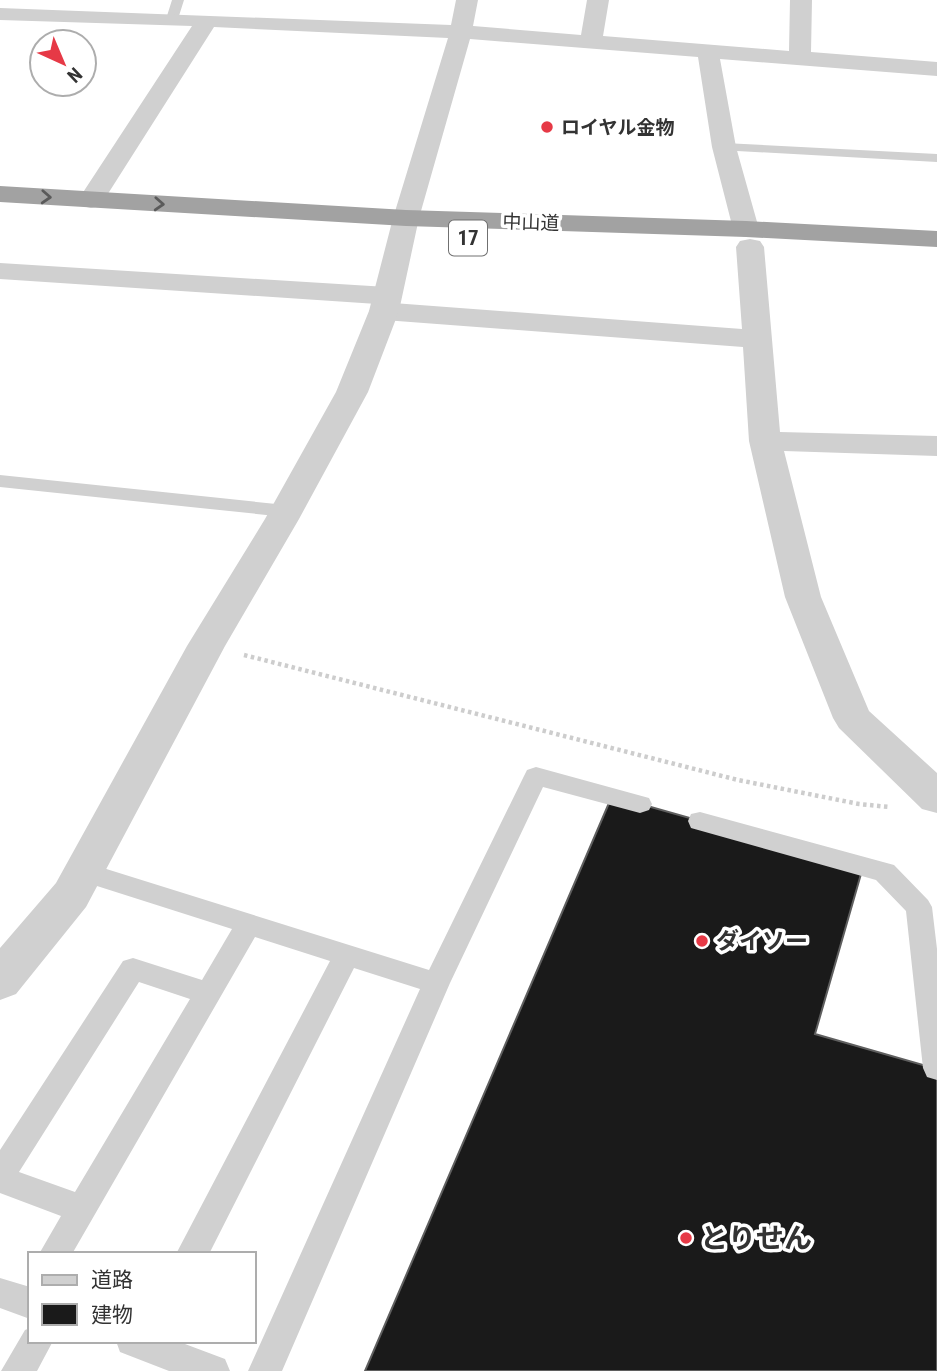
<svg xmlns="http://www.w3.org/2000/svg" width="937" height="1371" viewBox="0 0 937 1371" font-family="'Roboto Condensed','Noto Sans JP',sans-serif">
  <rect width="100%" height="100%" fill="#fff"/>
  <path fill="#1a1a1a" stroke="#5f5f5f" stroke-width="2" d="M612,796L863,867L815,1034L937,1069V1371H365Z"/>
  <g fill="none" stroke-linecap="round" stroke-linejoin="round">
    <path stroke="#cdcdcd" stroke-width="4.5" stroke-dasharray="3.5 3.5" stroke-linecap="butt" d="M244,655L738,780L859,804L889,807"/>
    <path fill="#d0d0d0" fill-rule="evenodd" d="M172,0H184L178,19L172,23L166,19Z
      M724,143L937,154V162L719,150L717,147L719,144Z
      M0,475L286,505L293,507L296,511L293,515L286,517L0,487Z
      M536,767L649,798L652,804L649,810L640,813L543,787L450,983L282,1371H248L420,989L354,968L209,1254H176L330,961L255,937L72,1254H39L61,1216L0,1193V1150L123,961L133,958L202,980L232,929L75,879L71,872L75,865L84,862L429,970L524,776L527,770ZM139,982L190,999L75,1192L19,1172Z
      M700,812L894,865L928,900L932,907L937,949V1080L927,1077L923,1068L906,911L876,880L691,828L688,821L691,814Z
      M0,1278L30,1287V1319L0,1308Z
      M30,1328V1341H53L37,1371H1L25,1330Z
      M116,1341H177L225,1359L230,1371H169L120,1352Z"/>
    <path fill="#d0d0d0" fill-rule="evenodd" d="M456,0H478L473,26L581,35L587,0H609L603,36L789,51L790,0H812L811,52L937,62V76L720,59L736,147L759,229L756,235L746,237L736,235L733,229L712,147L698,57L470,39L419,218L415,224L406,226L397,224L393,218L448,38L214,27L104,200L100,206L91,208L82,206L78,200L192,26L0,20V8L451,25Z
      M750,239L760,241L764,247L780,432L937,436V456L784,451L821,597L869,711L937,773V813L922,809L839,728L833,718L785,597L749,441L743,347L384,320L374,317L369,311L377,304L0,279V263L387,287L397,290L401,296L393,303L742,329L736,247L740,241Z"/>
    <path fill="#d0d0d0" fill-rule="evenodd" d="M406,210L415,212L419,218L399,311L368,392L299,519L225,646L86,907L16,994L0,1000V948L56,883L187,646L265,519L336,392L369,311L393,218L397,212Z"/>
    <path fill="#a2a2a2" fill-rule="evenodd" d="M0,186L406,210L746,221L937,231V247L746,237L406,226L0,202Z"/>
  </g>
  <defs><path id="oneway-chevron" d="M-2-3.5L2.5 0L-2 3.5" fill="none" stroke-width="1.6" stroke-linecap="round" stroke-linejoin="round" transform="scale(1.75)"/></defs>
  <g stroke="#5a5a5a">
    <use href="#oneway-chevron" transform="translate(46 197) rotate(3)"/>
    <use href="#oneway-chevron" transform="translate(159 204) rotate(3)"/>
  </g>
  <g fill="#e63946" stroke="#fff" stroke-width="2.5">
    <circle cx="547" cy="127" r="7"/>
    <circle cx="702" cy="941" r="7"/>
    <circle cx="686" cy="1238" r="7"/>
  </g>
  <g text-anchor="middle" stroke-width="7" stroke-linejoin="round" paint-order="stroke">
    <g font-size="19" font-weight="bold" fill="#333" stroke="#fff" text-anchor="start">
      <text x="561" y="134">ロイヤル金物</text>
    </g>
    <g font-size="19" fill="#333" stroke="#fff">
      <text transform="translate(531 222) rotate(2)" y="7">中山道</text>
    </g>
    <rect fill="#fff" stroke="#707070" stroke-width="2" x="449" y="220.5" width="38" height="35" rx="5"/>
    <g font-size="21" font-weight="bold" fill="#333">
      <text x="468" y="245">17</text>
    </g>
    <g font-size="23" font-weight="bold" fill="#333" stroke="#fff" text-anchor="start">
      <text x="716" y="949">ダイソー</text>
    </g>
    <g font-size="28" font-weight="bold" fill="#333" stroke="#fff" text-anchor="start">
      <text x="700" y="1248">とりせん</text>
    </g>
  </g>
  <rect x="28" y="1252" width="228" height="91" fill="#ffffff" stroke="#adadad" stroke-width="2"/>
  <rect x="42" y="1275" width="35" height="10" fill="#d0d0d0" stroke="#adadad" stroke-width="2"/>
  <text x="91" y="1287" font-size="21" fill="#333333">道路</text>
  <rect x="42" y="1304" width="35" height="21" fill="#1a1a1a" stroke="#adadad" stroke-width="2"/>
  <text x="91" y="1322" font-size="21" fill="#333333">建物</text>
  <g transform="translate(63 63) rotate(136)"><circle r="33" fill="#ffffff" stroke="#adadad" stroke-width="2"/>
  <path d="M0-5L12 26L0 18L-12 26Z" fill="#e63946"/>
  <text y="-10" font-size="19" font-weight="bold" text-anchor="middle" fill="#333333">N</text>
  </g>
</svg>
